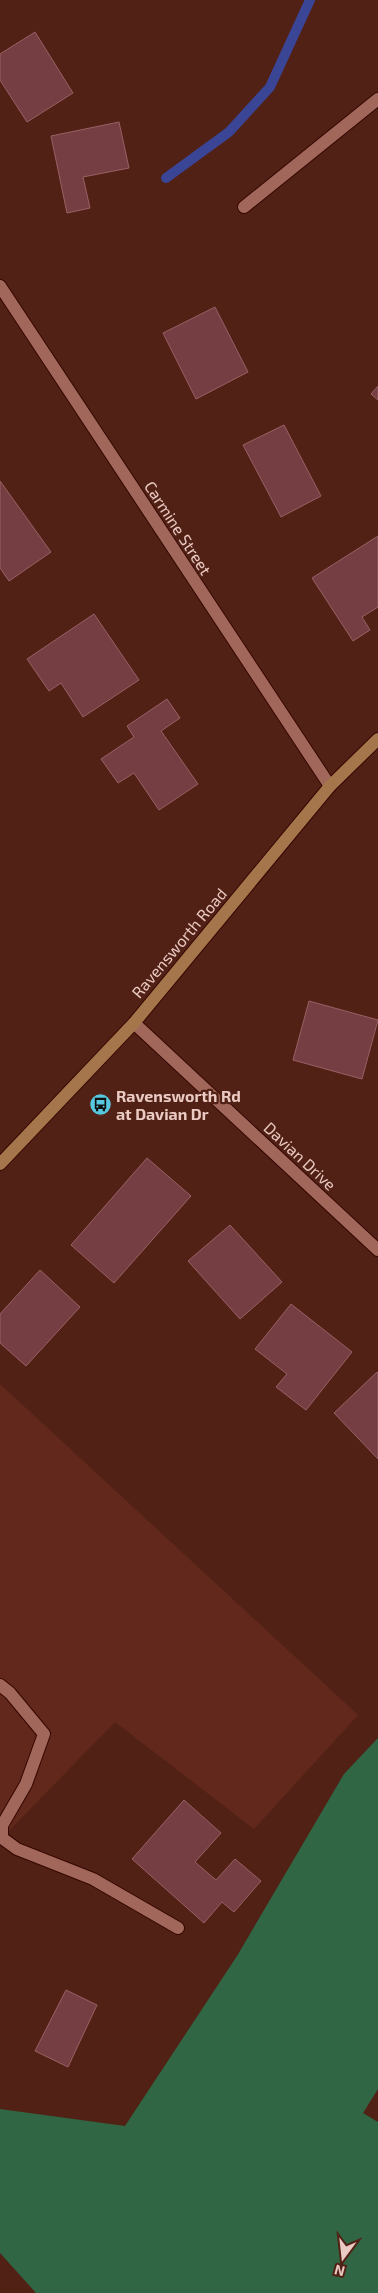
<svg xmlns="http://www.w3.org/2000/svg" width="378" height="2293" viewBox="0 0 378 2293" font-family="'Exo 2',sans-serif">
  <rect width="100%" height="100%" fill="#522116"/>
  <path fill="#62281c" d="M0,1384L358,1715L254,1829L115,1722L2,1838L0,1844Z"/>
  <path fill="#306644" d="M378,1738V2089L363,2113L378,2122V2293H36L0,2253V2109L125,2126L237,1956L344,1774Z"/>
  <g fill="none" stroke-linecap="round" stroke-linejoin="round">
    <path stroke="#3a4596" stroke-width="10" d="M166,178L229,132L270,87L310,0"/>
  </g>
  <path fill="#743e43" stroke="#9a6065" d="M35,32L73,93L27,122L0,80V54Z
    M119,122L129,168L83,177L90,208L67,213L51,136Z
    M215,307L248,372L196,399L163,333Z
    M378,386V400L371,394Z
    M284,425L321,496L281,517L243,445Z
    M0,481L51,552L9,581L0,568Z
    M378,536V607L362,617L370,630L353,641L312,578Z
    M94,614L139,680L83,717L61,683L49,691L27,659Z
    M167,699L180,718L161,731L198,784L159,810L134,773L118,783L101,759L134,737L127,726Z
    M309,1001L378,1020L362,1079L293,1060Z
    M147,1158L191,1196L114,1283L71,1245Z
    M230,1225L282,1282L240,1319L188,1261Z
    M40,1270L80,1307L26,1366L0,1343V1314Z
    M291,1304L352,1352L306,1410L276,1387L287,1374L255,1349Z
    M377,1372L378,1373V1459L334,1413Z
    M184,1800L221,1833L195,1862L216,1880L235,1859L261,1881L234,1912L222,1902L204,1923L132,1859Z
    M66,1990L97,2005L68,2067L35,2051Z"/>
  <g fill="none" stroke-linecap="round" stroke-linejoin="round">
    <defs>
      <path id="service" d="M244,207L378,99
        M0,1685L10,1693L44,1734L26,1784L0,1829
        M2,1827V1838L17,1849L93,1879L178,1928"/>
      <path id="minor" d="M0,286L330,786
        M134,1023L378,1250"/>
      <path id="secondary" d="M0,1164L134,1023L330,786L378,739"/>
    </defs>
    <use href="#service" stroke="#350601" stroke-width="14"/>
    <use href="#minor" stroke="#350601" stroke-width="14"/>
    <use href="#secondary" stroke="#350601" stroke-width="14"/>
    <use href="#service" stroke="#a0675a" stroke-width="12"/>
    <use href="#minor" stroke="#a0675a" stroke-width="12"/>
    <use href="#secondary" stroke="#a5754b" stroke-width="12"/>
  </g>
  <defs>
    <symbol id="bus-disc" viewBox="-11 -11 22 22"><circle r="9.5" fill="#56c9e1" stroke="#522116"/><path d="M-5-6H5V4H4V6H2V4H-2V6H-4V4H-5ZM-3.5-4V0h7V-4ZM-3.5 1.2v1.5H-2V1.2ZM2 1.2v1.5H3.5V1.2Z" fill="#111"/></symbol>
  </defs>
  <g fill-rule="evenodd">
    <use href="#bus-disc" x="88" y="1092" width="25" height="25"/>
  </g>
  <g text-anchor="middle" stroke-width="4.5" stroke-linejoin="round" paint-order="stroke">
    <g font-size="16" fill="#eacac2" stroke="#522116">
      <text transform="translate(178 528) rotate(57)" y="6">Carmine Street</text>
      <text transform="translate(179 943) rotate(-50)" y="6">Ravensworth Road</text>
      <text transform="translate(300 1156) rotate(43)" y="6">Davian Drive</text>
    </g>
    <g font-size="16" font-weight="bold" fill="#eacac2" stroke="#522116" text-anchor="start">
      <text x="116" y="1102">Ravensworth Rd<tspan x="116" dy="18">at Davian Dr</tspan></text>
    </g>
  </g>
  <g transform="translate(343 2258) rotate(195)" stroke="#522116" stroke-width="4" paint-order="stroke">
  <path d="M0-4L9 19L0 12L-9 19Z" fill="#eacac2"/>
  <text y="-8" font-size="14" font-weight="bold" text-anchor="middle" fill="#eacac2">N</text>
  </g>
</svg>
